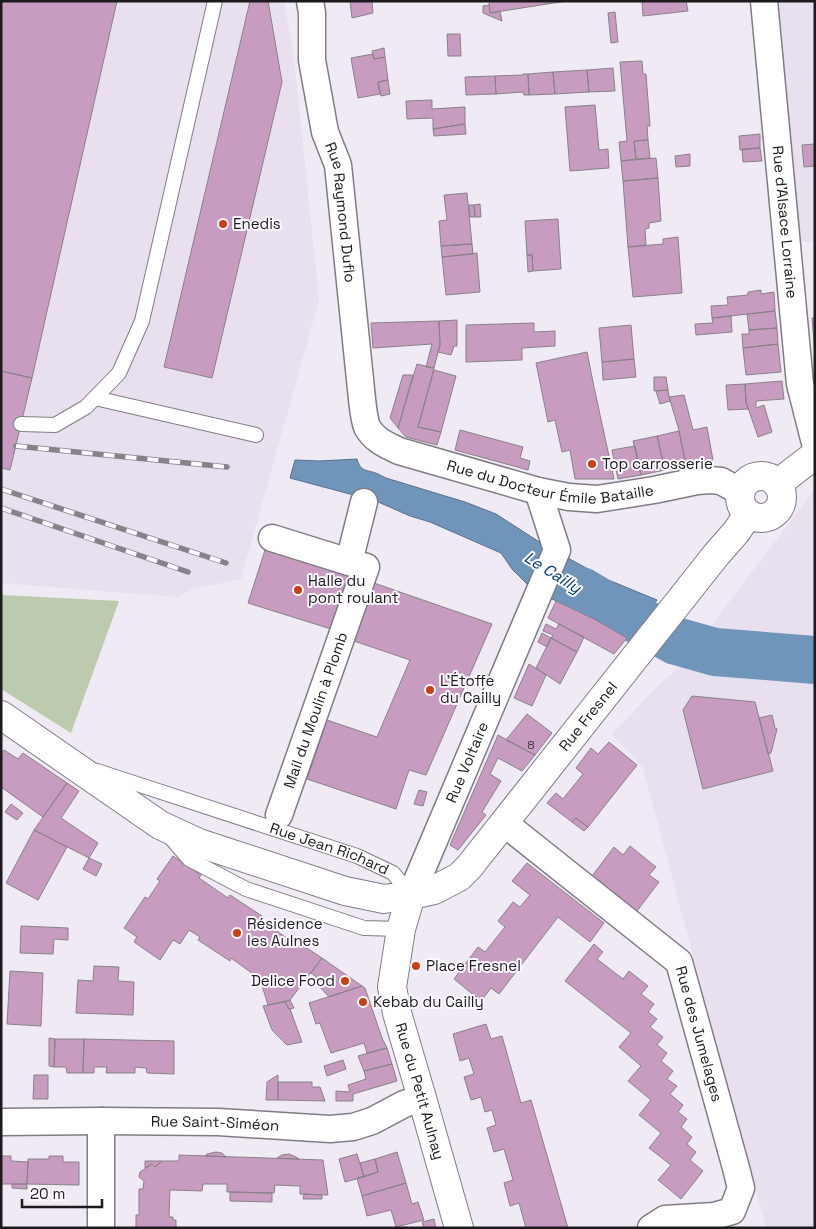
<svg xmlns="http://www.w3.org/2000/svg" width="816" height="1229" viewBox="0 0 816 1229" font-family="'Space Grotesk',sans-serif">
  <rect width="100%" height="100%" fill="#efeaf3"/>
  <path fill="#e8dfef" d="M1,1H284L294,58L319,300L241,579L193,589L178,597L1,583Z
    M776,1H815V242H794Z
    M815,489V1228H766L643,768L612,734L663,681L679,668Z"/>
  <path fill="#bccaad" d="M1,595L119,601L71,733L1,689Z"/>
  <path fill="#7095bb" stroke="#57708c" d="M357,459C361,473 367,469 378,474C381,475 383,477 386,478L465,502L496,514L544,545L549,547L531,588L512,569L501,553L430,522L410,516L376,501L290,478L295,460L320,461Z
    M568,558L606,579L657,600L627,638L596,620L550,598Z
    M691,622L708,632L815,643V674L687,662L662,659Z"/>
  <g fill="none" stroke-linecap="round" stroke-linejoin="round">
    <path stroke="#7095bb" stroke-width="48" d="M581,591L608,607L640,621L676,641L715,652L815,660"/>
  </g>
  <path fill="#c79cc0" stroke="#898188" d="M1,1H117L32,378L1,371Z
    M250,1H268L282,82L212,378L164,367Z
    M350,1H372L373,13L352,18Z
    M489,1H547V4L490,13Z
    M547,1H568L547,4Z
    M642,1H686L688,11L643,16Z
    M489,5L490,13L500,11L502,21L483,13V6Z
    M615,12L618,42L611,43L608,13Z
    M447,34H460L461,56H448Z
    M384,48L385,57L374,59L372,51Z
    M373,54L374,59L385,57L388,80L378,82L380,94L358,98L351,58Z
    M642,61L643,74H646L650,126H647L648,140L634,141L636,159L621,161L619,142L627,141L620,62Z
    M613,68L615,91L589,92L587,70Z
    M587,70L589,92L555,94L553,72Z
    M553,72L555,94L529,95L528,74Z
    M523,74H528L529,95H524L523,92L496,94L495,76L523,75Z
    M495,76L496,94L466,95L465,77Z
    M388,80L390,94L381,96L378,82Z
    M432,100V109L465,107V124L433,129V118L407,119L406,101Z
    M595,105L599,150L608,149L609,168L570,171L565,107Z
    M465,124L466,134L434,136L433,129Z
    M760,134V148L740,150L739,136Z
    M648,140L650,158L636,159L634,141Z
    M815,144V166L804,167L802,145Z
    M760,148L762,161L743,162L742,149Z
    M690,154V166L676,167L675,156Z
    M656,158L658,178L623,181L621,161Z
    M658,178L661,221L649,223V228L645,229L646,245L628,247L623,181Z
    M467,193L472,244L441,246L439,221L447,220L444,195Z
    M480,204L481,217H475L474,205Z
    M469,205H474L475,217H470Z
    M558,219L561,269L533,271L532,255H527L525,221Z
    M678,237L682,293L633,297L628,247L663,244V239Z
    M472,244L473,254L442,257L441,246Z
    M477,253L480,292L446,295L442,257Z
    M527,255H532L533,271L528,272Z
    M761,290V294L774,292L775,311L712,318L711,306L728,305L727,297L748,295V292Z
    M775,311L777,328L749,330L747,314Z
    M731,316L732,332L696,335L695,324L713,323L712,318Z
    M812,318H815V354Z
    M457,320V346H454L451,355L438,352L440,345L439,321Z
    M439,321L440,345L434,368L426,367L432,344L373,348L371,323Z
    M534,323V332L555,331V346L522,348V360L466,362V325Z
    M631,325L634,359L602,362L599,328Z
    M777,328L778,344L743,348L742,334H749V330Z
    M778,344L781,372L746,375L743,348Z
    M587,352L594,387L614,479H575L570,450L562,452L555,420L548,422L536,363Z
    M634,359L636,377L603,380L602,362Z
    M417,364L434,368L418,427L441,432L437,445L406,437L398,428Z
    M434,370L456,376L441,432L418,427Z
    M1,371L32,378L10,470L1,468Z
    M403,375H413L398,428L390,418Z
    M654,377H666L668,390L654,391Z
    M782,381L784,399L756,401V408L764,405L772,432L758,437L746,402L745,384Z
    M745,384L746,402L748,409L728,410L726,385Z
    M668,390L670,401L660,404L656,391Z
    M684,395L693,430L707,427L713,460L686,466L679,430L669,397Z
    M460,430L523,447L520,458L530,461L528,470L455,450Z
    M679,431L686,466L665,470L657,436Z
    M657,436L665,470L641,475L633,441Z
    M635,446L641,475L618,479L612,450Z
    M265,550L348,576L331,629L248,603Z
    M374,583L492,624L426,775L409,770L396,809L307,779L327,720L377,737L410,660L354,641Z
    M556,601L596,620L627,638L614,654L548,618Z
    M546,624L556,629L559,624L584,637L577,652L551,638L553,635L543,631Z
    M542,633L551,638L547,647L538,642Z
    M551,638L577,652L560,684L536,668Z
    M529,664L546,675L532,706L514,698Z
    M692,696L755,702L773,771L703,789L683,710Z
    M527,714L552,733L535,755L506,740Z
    M772,715L775,728L777,729L771,753L768,754L759,718Z
    M498,735L535,755L522,771L498,758L490,774L501,781L482,812L486,815L458,850L450,845Z
    M609,742L637,765L588,827L576,818L572,822L547,803L556,793L563,799L583,774L576,768L591,748L598,754Z
    M4,750L18,759L23,753L67,783L43,817L1,787V753Z
    M67,783L79,791L61,818L98,843L89,858L34,830Z
    M419,790L427,792L423,806L414,804Z
    M11,804L23,813L17,820L5,812Z
    M576,818L588,827L584,831L572,822Z
    M34,830L67,847L38,900L6,883Z
    M630,846L656,867L649,875L659,882L637,911L592,876L614,847L623,855Z
    M173,856L201,875L199,878L228,898L230,895L262,916L260,919L288,939L290,937L322,958L290,1000L268,1005L260,979L231,958L230,961L198,940L200,937L189,930L180,944L173,940L160,960L134,942L137,937L124,928L145,897L148,899L160,881L157,879Z
    M89,858L102,864L96,876L83,869Z
    M527,863L604,923L590,942L558,917L499,994L491,988L481,1001L454,979L478,947L485,952L505,927L498,921L513,902L520,907L530,895L512,881Z
    M21,926L68,928V940L54,939L53,954L20,953Z
    M594,944L603,952L597,959L623,979L629,971L648,986L641,994L654,1004L648,1012L657,1019L650,1027L663,1037L657,1045L667,1053L661,1061L673,1071L667,1079L677,1086L670,1094L683,1105L678,1112L687,1119L681,1127L692,1137L687,1144L696,1152L690,1160L703,1171L681,1199L658,1180L671,1165L649,1148L661,1133L639,1115L651,1100L628,1081L641,1066L619,1047L631,1033L565,981Z
    M322,958L362,986L329,997L319,986L323,982L311,973Z
    M94,966L119,967L118,981L134,982L133,1015L76,1013L78,980L93,981Z
    M10,971L43,973L41,1026L7,1024Z
    M362,986L365,988L382,1038L387,1048L367,1053L364,1043L331,1053L320,1023L316,1024L309,1003Z
    M290,1000L294,1008L289,1009L285,1002Z
    M285,1002L289,1009H290L302,1042L287,1045L272,1030L263,1006Z
    M486,1024L491,1039L502,1036L521,1103L531,1100L568,1228H526L519,1203L510,1206L504,1183L513,1180L504,1149L494,1152L487,1128L496,1125L492,1110L485,1112L481,1097L471,1100L464,1077L474,1074L469,1058L460,1061L453,1034Z
    M49,1038L55,1039L54,1067L49,1066Z
    M55,1039H84L83,1073H67L66,1067H54Z
    M84,1039L174,1041V1074L147,1073L146,1068L135,1067V1073H106L107,1067H94V1073H83Z
    M387,1048L392,1064L364,1071L358,1056Z
    M343,1060L346,1069L327,1076L324,1066Z
    M392,1064L397,1081L353,1094V1101H336V1091L350,1092L348,1085L366,1079L364,1071Z
    M34,1075H48V1099H33Z
    M278,1075V1100H266L267,1082Z
    M278,1082H312V1087H320L325,1101L278,1100Z
    M216,1152L222,1153L226,1157L205,1156L207,1154Z
    M397,1152L406,1183L362,1196L357,1178L378,1172L375,1159Z
    M289,1154L296,1157L299,1159L277,1158L282,1155Z
    M357,1154L364,1177L345,1182L339,1159Z
    M179,1155L323,1160L328,1195L300,1194V1186L275,1185L274,1193L230,1192H227V1184H203L202,1191L170,1190L169,1217H173V1220H176V1228H136V1215H139V1189H143L144,1181L139,1177L140,1172L152,1164L155,1167L162,1161H179Z
    M1,1156H11V1161L28,1162L27,1184H1Z
    M49,1156H63V1162H79V1185L27,1184L28,1159H49Z
    M375,1159L378,1172L364,1177L360,1163Z
    M145,1161H162L155,1167L152,1164L145,1168Z
    M406,1183L412,1204L418,1202L424,1220L396,1227L391,1210L367,1216L362,1196Z
    M12,1184H27V1189L12,1188Z
    M230,1192L272,1193V1202L230,1201Z
    M304,1194L322,1195V1199H303Z
    M434,1219L436,1228H424L422,1222Z"/>
  <g fill="none" stroke-linecap="round" stroke-linejoin="round">
    <defs>
      <g id="lane">
        <path d="M95,398L256,435"/>
        <path d="M21,424L55,425L86,407L119,373L142,321L215,1"/>
        <path id="s1" d="M97,771L357,856L393,873L411,895"/>
        <path d="M170,837L189,859L246,889L364,928L401,929"/>
      </g>
      <g id="street">
        <path id="s2" d="M310,1L312,13V60L325,132L338,165L362,399C363,408 364,419 367,427C374,440 387,445 399,451L538,491L569,497L597,499L654,490L697,481L710,480L721,481L741,492"/>
        <path id="s3" d="M764,1L800,384L815,443"/>
        <path d="M272,538L349,562"/>
        <path id="s4" d="M279,815L366,567L349,562L364,502"/>
        <path id="s5" d="M504,823L679,962L736,1168L741,1188L732,1211L714,1216L665,1219L651,1228"/>
        <path id="s6" d="M411,895L557,550L538,491"/>
        <path id="s7" d="M1,1122L101,1121L218,1122L330,1129L353,1127L372,1121L404,1104L422,1098"/>
        <path d="M101,1228V1121"/>
      </g>
      <g id="secondary">
        <circle cx="761" cy="497" r="21"/>
        <path d="M777,484L815,455"/>
        <path id="s8" d="M1,715L160,825L199,843L345,891L384,899L411,895L434,890L459,877L469,867L716,555L737,531L748,514"/>
        <path id="s9" d="M411,895L401,929L392,987L397,1013L422,1098L459,1228"/>
      </g>
    </defs>
    <use href="#lane" stroke="#817c84" stroke-width="16"/>
    <use href="#street" stroke="#817c84" stroke-width="29"/>
    <use href="#secondary" stroke="#817c84" stroke-width="30"/>
    <use href="#lane" stroke="#fff" stroke-width="14"/>
    <use href="#street" stroke="#fff" stroke-width="26"/>
    <use href="#secondary" stroke="#fff" stroke-width="28"/>
    <defs>
      <path id="rail" d="M16,446L227,467
        M1,489L226,563
        M1,508L188,572"/>
    </defs>
    <use href="#rail" stroke="#858288" stroke-width="5.5"/>
    <use href="#rail" stroke="#fcf8ff" stroke-width="4" stroke-dasharray="11" stroke-linecap="butt"/>
  </g>
  <g fill="#c94112" stroke="#fcf8ff" stroke-width="2">
    <circle cx="223" cy="224" r="5"/>
    <circle cx="592" cy="464" r="5"/>
    <circle cx="298" cy="590" r="5"/>
    <circle cx="430" cy="690" r="5"/>
    <circle cx="237" cy="933" r="5"/>
    <circle cx="416" cy="966" r="5"/>
    <circle cx="345" cy="981" r="5"/>
    <circle cx="363" cy="1002" r="5"/>
  </g>
  <g text-anchor="middle" stroke-width="4" stroke-linejoin="round" paint-order="stroke">
    <g font-size="12" fill="#473a46">
      <text x="531" y="749">8</text>
    </g>
    <g font-size="15" fill="#1c1a1d" stroke="#fcf8ff">
      <text dy="5" stroke="none"><textPath href="#s2" startOffset="215">Rue Raymond Duflo</textPath></text>
      <text dy="5" stroke="none"><textPath href="#s3" startOffset="222">Rue d'Alsace Lorraine</textPath></text>
      <text dy="5" stroke="none"><textPath href="#s2" startOffset="628">Rue du Docteur Émile Bataille</textPath></text>
      <text dy="5" stroke="none"><textPath href="#s4" startOffset="111">Mail du Moulin à Plomb</textPath></text>
      <text dy="5" stroke="none"><textPath href="#s8" startOffset="715">Rue Fresnel</textPath></text>
      <text dy="5" stroke="none"><textPath href="#s6" startOffset="144">Rue Voltaire</textPath></text>
      <text dy="5" stroke="none"><textPath href="#s1" startOffset="245">Rue Jean Richard</textPath></text>
      <text dy="5" stroke="none"><textPath href="#s5" startOffset="298">Rue des Jumelages</textPath></text>
      <text dy="5" stroke="none"><textPath href="#s9" startOffset="202">Rue du Petit Aulnay</textPath></text>
      <text dy="5" stroke="none"><textPath href="#s7" startOffset="214">Rue Saint-Siméon</textPath></text>
    </g>
    <g font-size="15" fill="#1c1a1d" stroke="#fcf8ff" text-anchor="start">
      <text x="233" y="229">Enedis</text>
      <text x="602" y="469">Top carrosserie</text>
      <text x="308" y="586">Halle du<tspan x="308" dy="17">pont roulant</tspan></text>
      <text x="440" y="686">L'Étoffe<tspan x="440" dy="17">du Cailly</tspan></text>
      <text x="247" y="929">Résidence<tspan x="247" dy="17">les Aulnes</tspan></text>
      <text x="426" y="971">Place Fresnel</text>
      <text x="335" y="986" text-anchor="end">Delice Food</text>
      <text x="373" y="1007">Kebab du Cailly</text>
    </g>
    <g font-size="16" font-style="italic" fill="#003d6d" stroke="#fcf8ff">
      <text transform="translate(553 572) rotate(32)" y="6">Le Cailly</text>
    </g>
  </g>
  <rect width="816" height="1229" fill="none" stroke="#1c1a1d" stroke-width="5"/>
  <path d="M22 1199v8h80v-8" fill="none" stroke="#1c1a1d" stroke-width="2.5"/>
  <text x="30" y="1199" font-size="15" fill="#1c1a1d" stroke="#fcf8ff" stroke-width="4" paint-order="stroke">20 m</text>
</svg>
